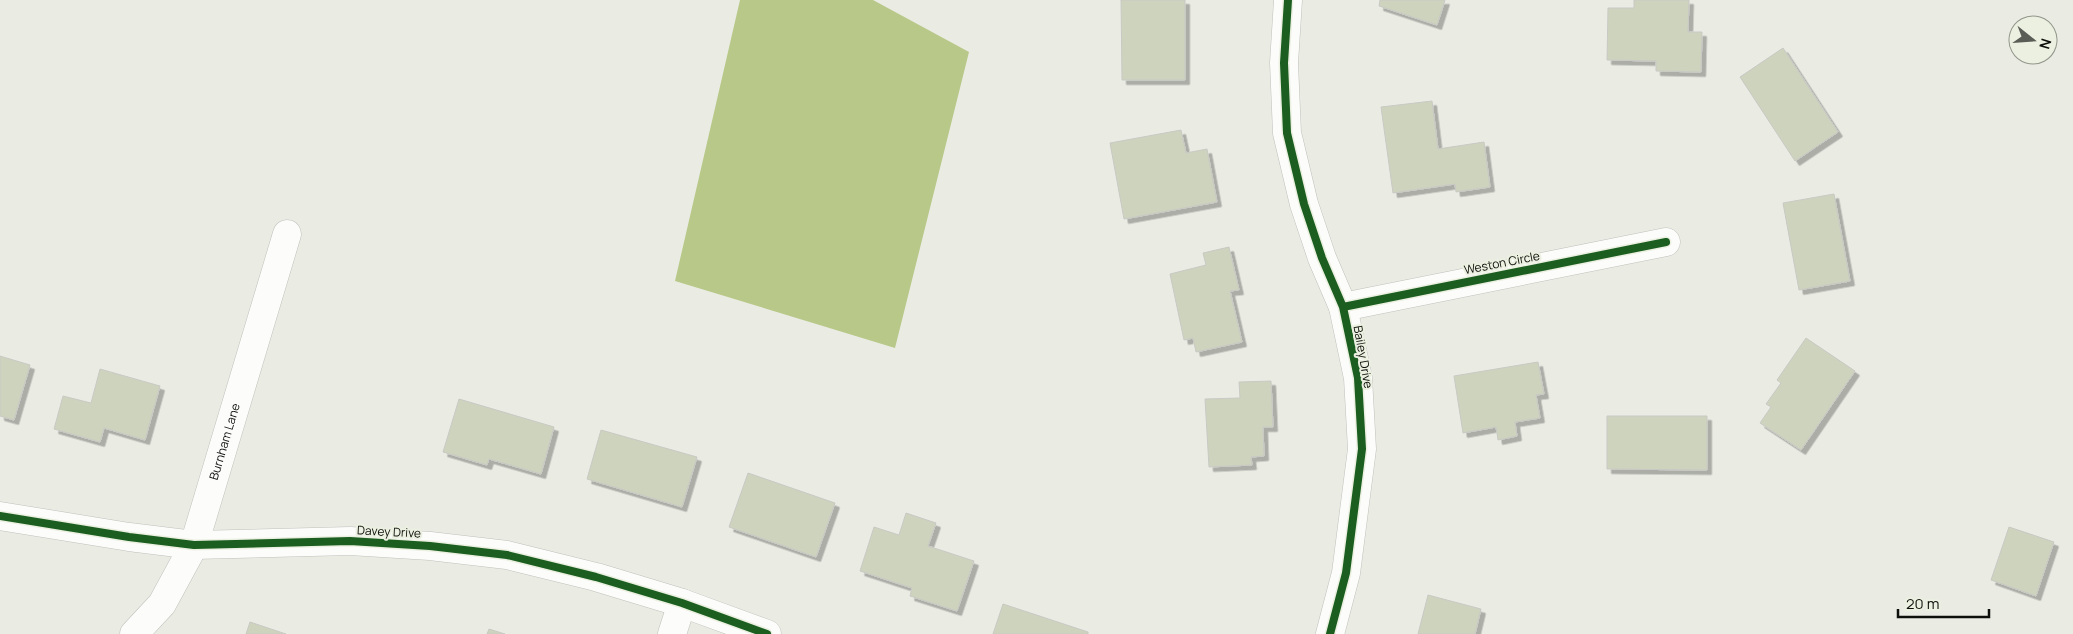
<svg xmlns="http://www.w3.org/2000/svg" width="2073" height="634" viewBox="0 0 2073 634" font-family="Manrope,sans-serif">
  <defs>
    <filter id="shadow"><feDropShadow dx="4.5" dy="4.5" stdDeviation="0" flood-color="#0004"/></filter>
  </defs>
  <rect width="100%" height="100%" fill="#eaece4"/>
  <path fill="#b8c888" d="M740,0H873L969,52L895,348L675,281Z"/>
  <path fill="#ced3be" stroke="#c8c9c4" filter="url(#shadow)" d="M1121,0H1185V80H1122Z
    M1380,0H1445L1437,25L1379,6Z
    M1634,0H1689L1688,32H1702L1701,72L1656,71V61L1607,60L1608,8H1634Z
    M1783,48L1838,132L1795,161L1740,77Z
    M1432,101L1438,149L1484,142L1490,187L1456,192L1455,184L1393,193L1381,107Z
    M1181,130L1186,153L1207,149L1217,202L1124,219L1110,143Z
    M1834,194L1850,281L1799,290L1783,203Z
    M1229,247L1239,290L1230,291L1242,342L1196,352L1193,338L1184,340L1170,274L1206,265L1203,253Z
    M1806,338L1855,371L1801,450L1760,423L1771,407L1766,404L1781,383L1777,380Z
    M0,356L30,365L14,420L0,416Z
    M1538,362L1544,394L1536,395L1540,418L1515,422L1517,436L1498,440L1496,427L1463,433L1454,376Z
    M100,369L160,386L145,440L104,428L100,442L54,429L63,396L91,403Z
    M1271,381L1273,427H1263L1264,456L1251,457L1252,465L1209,467L1205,399L1240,398L1239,382Z
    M459,399L554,427L541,474L489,459L487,465L443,452Z
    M1607,416H1707V470L1607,469Z
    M601,430L697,457L682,507L587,479Z
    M748,473L835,503L816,557L729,527Z
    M906,513L936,523L928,546L974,561L957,611L910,596L912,588L860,571L874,527L899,535Z
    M2009,527L2054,542L2036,596L1991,580Z
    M1428,595L1481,609L1475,634H1418Z
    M1003,604L1088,632V634H993Z
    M250,622L286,634H246Z
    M489,629L505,634H487Z"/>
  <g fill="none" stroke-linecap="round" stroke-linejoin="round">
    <defs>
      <g id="minor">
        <path d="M1288,0L1284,63L1287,133L1304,204L1322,258L1343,307L1358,378L1362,449L1346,573L1330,634"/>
        <path d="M1343,307L1666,242"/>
        <path d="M0,516L129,537L194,545L350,541L430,546L507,555L596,577L682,603L767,634"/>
        <path id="s1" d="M134,634L162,604L194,545L287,234"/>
        <path d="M672,634L682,603"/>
      </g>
    </defs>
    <use href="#minor" stroke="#bfc0ba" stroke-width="29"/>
    <use href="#minor" stroke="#fcfcfb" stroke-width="28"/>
    <defs>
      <path id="cycleway" d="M1288,0L1284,63L1287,133L1304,204L1322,258L1343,307L1358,378L1362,449L1346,573L1330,634
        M1343,307L1666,242
        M0,516L129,537L194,545L350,541L430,546L507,555L596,577L682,603L767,634"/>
    </defs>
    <use href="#cycleway" stroke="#ebf0e1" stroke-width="11"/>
    <use href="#cycleway" stroke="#1b5e20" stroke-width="8"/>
  </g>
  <g text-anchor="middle" stroke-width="4" stroke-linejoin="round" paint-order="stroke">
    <g font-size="12" fill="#0d0f0a" stroke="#ebf0e1">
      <text transform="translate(1502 263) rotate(-11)" y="4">Weston Circle</text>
      <text transform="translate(1363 357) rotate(80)" y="4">Bailey Drive</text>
      <text dy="4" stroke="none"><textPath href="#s1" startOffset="216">Burnham Lane</textPath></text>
      <text transform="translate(389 532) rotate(3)" y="4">Davey Drive</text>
    </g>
  </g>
  <g transform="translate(2033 40) rotate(107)"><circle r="24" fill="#ebf0e1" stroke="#92968b"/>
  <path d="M0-4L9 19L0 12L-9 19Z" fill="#5a5c56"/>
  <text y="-8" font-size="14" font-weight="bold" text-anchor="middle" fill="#0d0f0a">N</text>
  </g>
  <path d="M1898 609v8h91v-8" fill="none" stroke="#0d0f0a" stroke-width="2.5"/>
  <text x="1906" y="609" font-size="15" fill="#0d0f0a" stroke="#ebf0e1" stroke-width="4" paint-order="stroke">20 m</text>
</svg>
